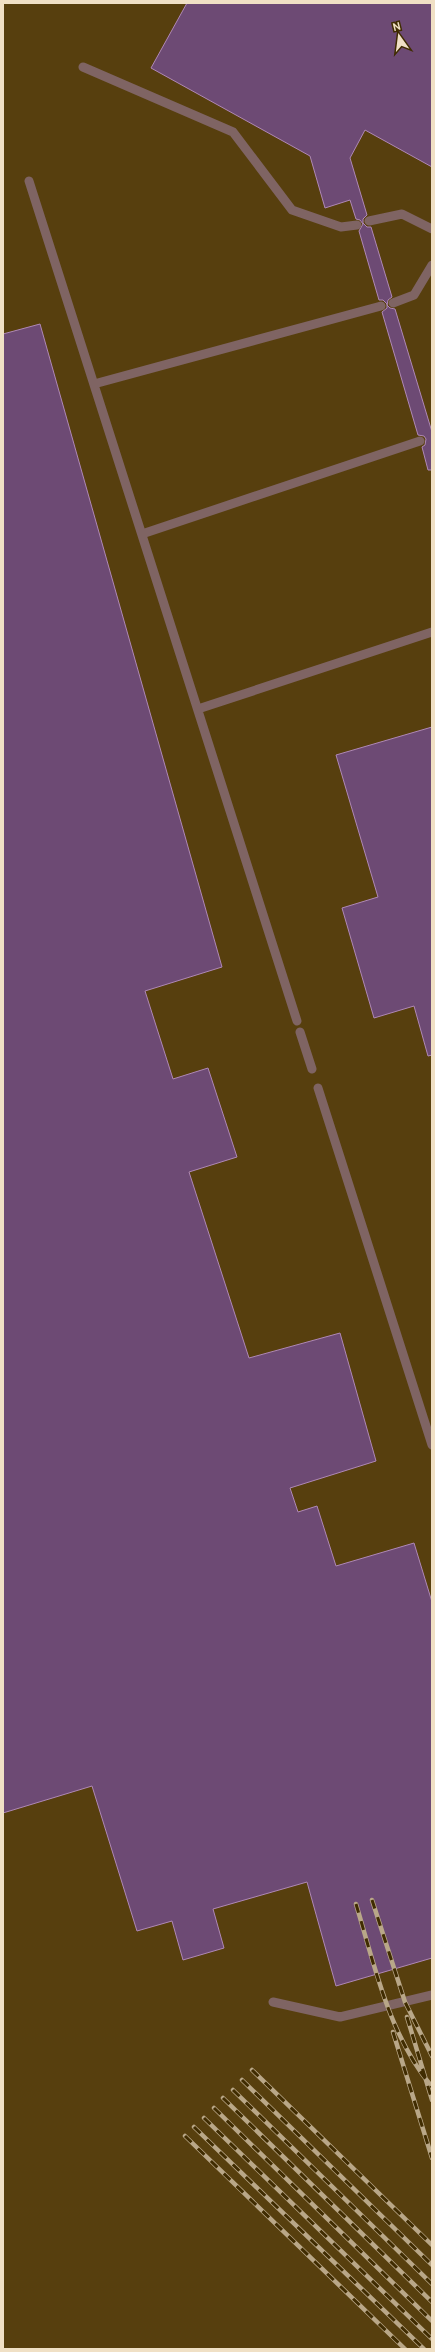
<svg xmlns="http://www.w3.org/2000/svg" width="435" height="2352" viewBox="0 0 435 2352" font-family="Overpass,sans-serif">
  <rect width="100%" height="100%" fill="#4b360d"/>
  <path fill="#573f0e" d="M3,3H432V2349H3Z"/>
  <path fill="#6d4a74" stroke="#af88b6" d="M187,3H432V167L365,130L350,158L367,215L363,219V223L367,227H371L392,297L388,300L387,305L390,308L395,309L432,432V470H428L422,447L425,445L426,439L424,436L418,435L382,312L387,308V304L383,300H379L359,231L363,224L360,220L356,219L350,200L325,208L310,156L151,68Z
    M40,324L222,967L145,991L173,1079L208,1068L237,1157L189,1172L249,1358L340,1333L376,1461L290,1488L298,1512L317,1506L336,1566L414,1543L432,1602V1958L336,1986L307,1882L213,1909L224,1948L183,1960L172,1921L137,1931L92,1786L3,1813V334Z
    M432,727V1055L428,1056L414,1006L374,1018L342,908L378,897L336,755Z"/>
  <g fill="none" stroke-linecap="round" stroke-linejoin="round">
    <path stroke="#7f6463" stroke-width="9" d="M83,67L233,132L292,210L341,227L357,225
      M29,181L297,1021
      M369,221L402,214L432,229
      M393,303L414,295L432,265
      M94,384L381,306
      M142,534L420,441
      M198,709L432,632
      M300,1032L312,1069
      M318,1088L432,1445
      M273,2002L340,2017L432,1995"/>
    <defs>
      <path id="rail" d="M372,1900L405,2002L432,2056
        M356,1904C375,1967 389,2035 432,2087
        M407,2017L432,2100
        M393,2032L432,2158
        M252,2070L432,2245
        M242,2080L432,2265
        M233,2090L432,2284
        M223,2098L432,2302
        M214,2108L432,2321
        M204,2118L432,2339
        M194,2127L424,2349
        M185,2136L405,2349"/>
    </defs>
    <use href="#rail" stroke="#b9a788" stroke-width="4.5"/>
    <use href="#rail" stroke="#402c01" stroke-width="3" stroke-dasharray="9" stroke-linecap="butt"/>
  </g>
  <rect width="435" height="2352" fill="none" stroke="#f0e0c5" stroke-width="8"/>
  <g transform="translate(399 36) rotate(346)" stroke="#402c01" stroke-width="3" paint-order="stroke">
  <path d="M0-3L7 15L0 10L-7 15Z" fill="#f0e0c5"/>
  <text y="-6" font-size="11" font-weight="bold" text-anchor="middle" fill="#f0e0c5">N</text>
  </g>
</svg>
